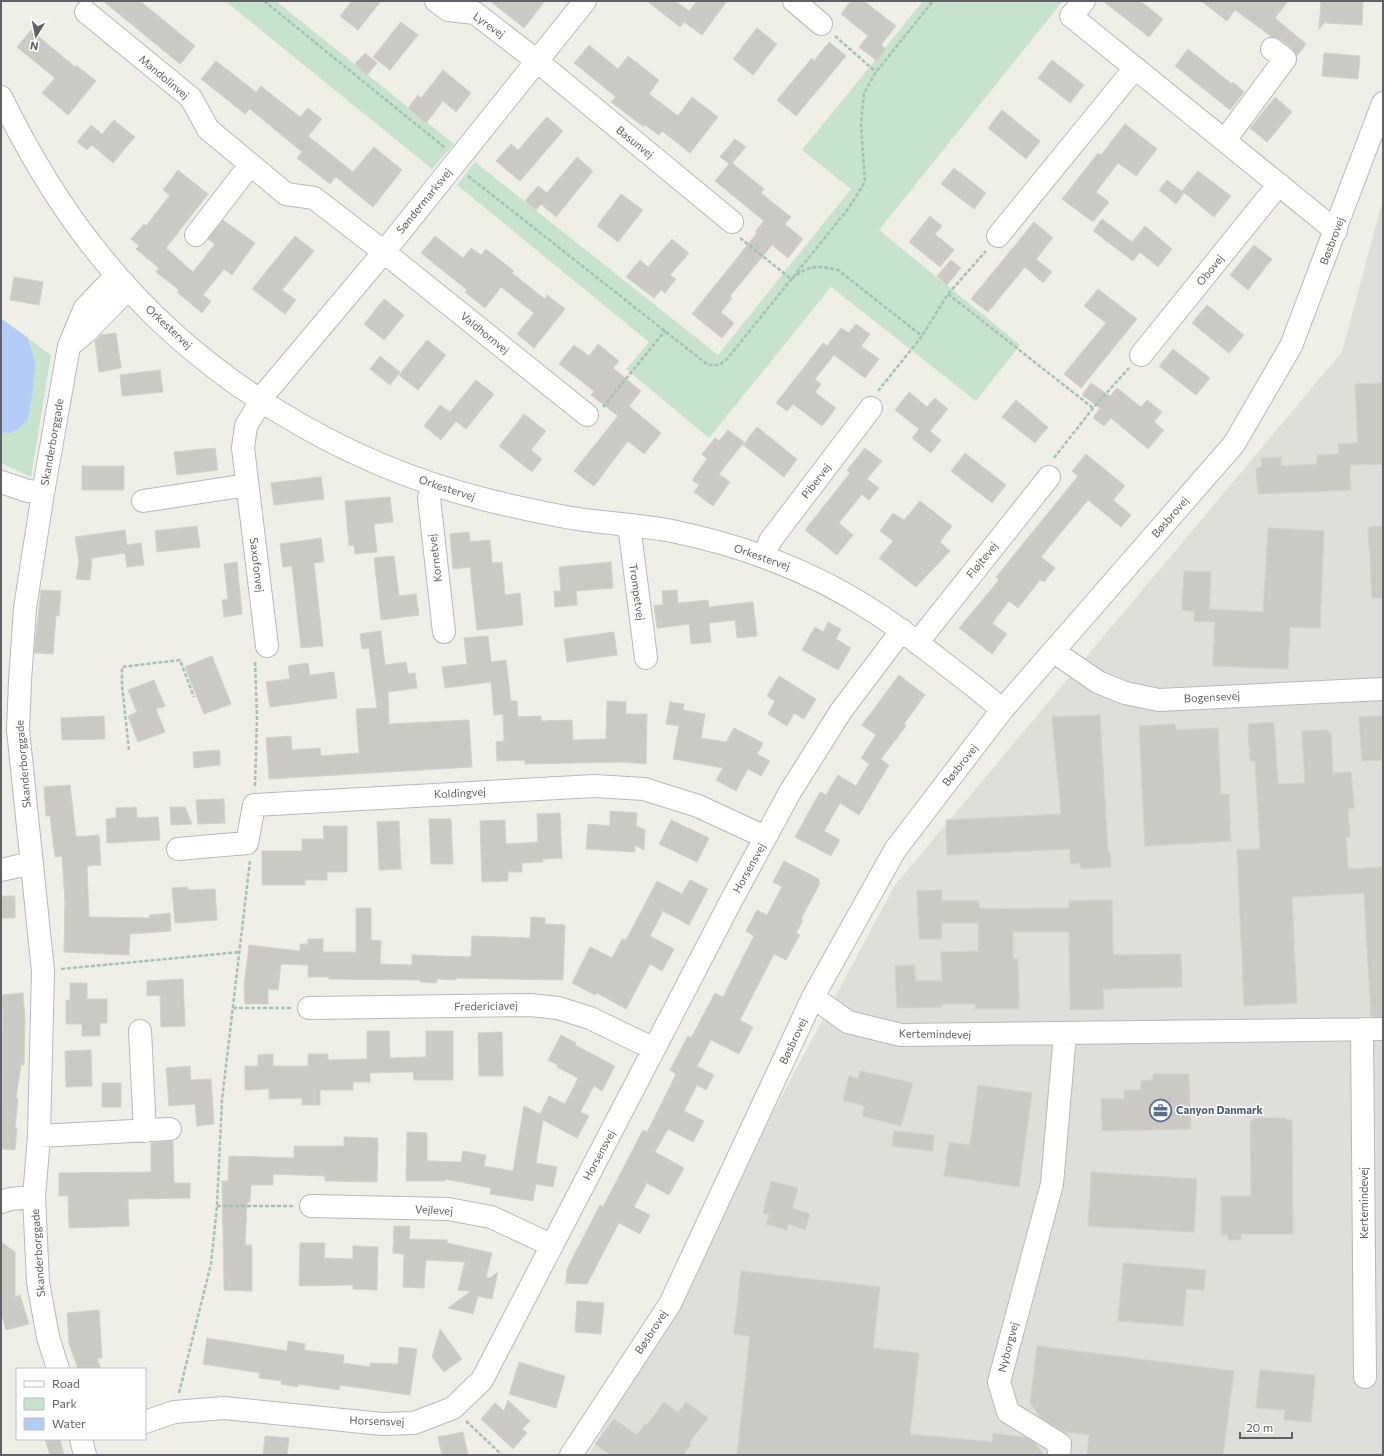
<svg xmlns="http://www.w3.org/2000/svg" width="1384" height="1456" viewBox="0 0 1384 1456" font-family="Commissioner,sans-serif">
  <rect width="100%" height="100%" fill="#efefe8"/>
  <path fill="#dededa" d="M1383,199V1455H589L895,885L1342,352Z"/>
  <path fill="#c8e3cd" d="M225,1H276L454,144L432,169Z
    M923,1H1063L879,230L1020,345L976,401L831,287L709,438L626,369L649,342L457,185L475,162L718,355L851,189L802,150Z
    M1,318L51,355L31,477L1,463Z"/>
  <path fill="#b2ccf5" d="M1,319L28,338L35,362L33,390L28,419L19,429L9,433L1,432Z"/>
  <path fill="#cbc9c4" stroke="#d3d2c7" d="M103,1H140L195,46L180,64Z
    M352,1H381L358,30L340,16Z
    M490,1H545L524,28Z
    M647,1H675L689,11L697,1H727L702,35L684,22L680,27Z
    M851,1H864L896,26L881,45L886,49L877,61L859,47L868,36L841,14Z
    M1103,1H1140L1163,19L1149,37Z
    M1201,1H1288L1275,18L1306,44L1297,56L1293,49L1280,39L1272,37L1235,10L1227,21Z
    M1321,1H1363L1362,25L1326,23L1327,20L1319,29Z
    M401,22L418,35L390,70L373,57Z
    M757,28L777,44L753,75L733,59Z
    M31,30L75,67L76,65L96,81L68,115L42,93L55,78L17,47Z
    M829,42L846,56L796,116L777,100L812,58L814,61Z
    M589,45L618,69L628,56L659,80L649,94L678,116L692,97L718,117L690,153L662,131L659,135L645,125L644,127L611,102L616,97L574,63Z
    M1188,49L1232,84L1233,82L1244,92L1230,110L1175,66Z
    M365,53L377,63L367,75L355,64Z
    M1324,53L1360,56L1358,79L1322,76Z
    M1052,60L1084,85L1070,103L1038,78Z
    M216,61L256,92L261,86L300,117L308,108L322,119L308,136L353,172L374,147L402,170L373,207L336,177L330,184L297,158L302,152L250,109L245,114L201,79Z
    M443,70L471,93L456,112L443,101L426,123L408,108L418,95L421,98Z
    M1275,97L1292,112L1267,142L1250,128Z
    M1002,110L1040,141L1026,159L988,128Z
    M547,117L563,131L520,181L496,161L511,144L518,150Z
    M114,120L135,137L113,163L92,145L87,150L77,142L91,125L102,134Z
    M1125,124L1157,149L1136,176L1118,163L1096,192L1109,202L1093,222L1062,199L1098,153L1101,155Z
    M735,139L746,147L732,163L764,189L761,193L791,217L785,224L803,239L788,258L772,245L730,296L732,298L721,312L734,323L722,338L692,314L757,233L755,232L764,221L715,181L729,164L720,157Z
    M577,157L593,171L556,217L541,204L536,210L525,201L538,186L547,193Z
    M954,168L986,193L974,209L941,184Z
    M178,170L208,194L166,248L193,272L215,244L208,239L223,220L255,243L232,275L224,269L203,295L211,301L202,313L177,292L179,290L156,272L159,268L136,249L139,246L131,239L144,224L146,226L170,195L163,190Z
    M1198,171L1231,196L1214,217L1182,191Z
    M1167,180L1184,193L1176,204L1159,190Z
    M621,194L643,210L618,242L597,226Z
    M930,216L942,226L935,234L954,250L940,267L909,242Z
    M1102,219L1132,242L1145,226L1172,249L1158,267L1140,252L1133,261L1093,231Z
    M1034,222L1053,238L1036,259L1052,272L1043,283L1025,267L988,312L971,299Z
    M295,236L314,251L282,290L296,300L285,314L252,289Z
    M435,236L463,258L471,248L481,255L486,249L514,271L512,273L545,299L547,295L565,309L534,348L517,334L534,313L501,287L485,308L465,292L467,290L421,253Z
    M672,239L689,253L670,275L676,279L665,293L661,290L654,298L626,277L640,260L648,267Z
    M1254,245L1272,259L1248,290L1230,275Z
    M951,260L961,268L947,285L937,276Z
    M14,277L43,282L39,305L10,300Z
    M1098,289L1137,319L1081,388L1064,374L1106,323L1084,306Z
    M384,299L404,315L384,340L364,324Z
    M1207,305L1244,335L1229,353L1192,323Z
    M856,324L870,334L861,346L879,359L865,378L834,355L815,379L821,384L815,392L836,408L822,426L793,404L787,411L776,403L823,343L827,346L841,328L849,333Z
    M116,333L121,368L99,372L95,341L101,335Z
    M427,340L446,355L418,390L399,375Z
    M598,344L619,361L613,368L641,391L629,406L661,433L644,454L628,441L594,486L574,471L618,416L591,395L594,391L559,364L574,345L589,356Z
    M1173,349L1210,378L1196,395L1159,366Z
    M380,356L400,372L390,385L370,369Z
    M160,370L163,392L122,396L120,375Z
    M476,380L494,394L466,429L456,421L441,440L424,426L440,405L450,412Z
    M1091,383L1110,396L1117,388L1141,407L1147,400L1162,412L1154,422L1164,430L1148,449L1111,418L1104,426L1093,418L1100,408L1082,395Z
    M1383,383V464L1350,465L1351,490L1258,494L1256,468L1262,467L1261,458L1281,457V466L1317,464V455L1339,454L1338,444L1358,443L1355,384Z
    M909,392L927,407L935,398L948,409L930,431L941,440L931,453L912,438L919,429L895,410Z
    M1016,400L1048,427L1035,443L1002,417Z
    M524,414L546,431L531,450L542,459L532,472L499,446Z
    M757,427L797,459L784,477L743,445Z
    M728,430L744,442L719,474L730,482L713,506L694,492L699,485L692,480L707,459L702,454L715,438L719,441Z
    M215,448L218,470L177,475L174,452Z
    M865,448L882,461L867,479L879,488L869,500L862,494L839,523L853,535L837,555L805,530L850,473L847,470Z
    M965,453L1006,485L992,503L951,471Z
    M1086,454L1125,486L1113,500L1131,515L1121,527L1088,500L1041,557L1055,568L1044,582L1040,580L1018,608L1009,601L992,623L1007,634L992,654L959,628L999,580L996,577L1078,476L1072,471Z
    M82,466H124V490H82Z
    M321,477L324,499L274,505L271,483Z
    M390,497L393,522L374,524L377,552L355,554L354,545L349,546L345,501Z
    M920,501L952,526L940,542L950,551L916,587L879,558L893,541L880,531L893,513L904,520Z
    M197,526L200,547L157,552L155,531Z
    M1383,526V598H1372L1368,527Z
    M1268,528L1324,531L1320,628L1290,627L1288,669L1213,666L1215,622L1194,621V611L1182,610L1184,571L1211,572L1209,609L1263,612Z
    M125,530L127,545L141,543L144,565L127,567L125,553L92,558L90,580L76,579L79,561L75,537Z
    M469,532L470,542L490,540L492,563L502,562L505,595L520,593L523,625L477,630L470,567L453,569L450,534Z
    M321,538L324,562L314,563L323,646L301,648L292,566L283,567L280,544Z
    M394,556L399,596L416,594L419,615L381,620L374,558Z
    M237,562L242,614L224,617L222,600L228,599L224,564Z
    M611,562L613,588L576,591L577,605L555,607L554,591H561L559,567Z
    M41,590L61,591L59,616L56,615L53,654L34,653Z
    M677,590L678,603L708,600L709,607L753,602L757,636L737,638L735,620L709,623L711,642L691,644L689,624L657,628L654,605H663L662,591Z
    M828,622L841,629L836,639L851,648L838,670L802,650L815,627L823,632Z
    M381,631L385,665L406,662L408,674L415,673L417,688L388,692L389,724L469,720L472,767L269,779L266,738L291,736L292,750L320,748L321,756L359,753L356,709L377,708L369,648L362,649L360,634Z
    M614,632L617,655L567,662L564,639Z
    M488,636L491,662L506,660L511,701H517L518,717L541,716V721L572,720L573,740L606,739L607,701L626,702V714H647L646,764L621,762L525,764V760L497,761L496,742L504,741L503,714L494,715L491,682L445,688L442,667L467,664L464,638Z
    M212,656L231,704L204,714L185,667Z
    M308,663L310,675L334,672L337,698L270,707L266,682L290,679L288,666Z
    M899,675L925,695L904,724L906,726L881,759L889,765L859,815L840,803L824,831L840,840L831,856L795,837L820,792L826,795L838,775L856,786L869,764L861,758L876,735L862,725Z
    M779,676L816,699L804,719L794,713L787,726L768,714L775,701L767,696Z
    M154,680L165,706L156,709L165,732L138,742L128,716L137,712L128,690Z
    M670,702L684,704L683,710L705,714L701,738L726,742L734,728L763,743L757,754L770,761L761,776L748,769L736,791L716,780L723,768L673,759L679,726L666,724Z
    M1100,715L1108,852H1110L1111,867L1081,869L1080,863L1071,864L1070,849L947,855L946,820L1061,814L1052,717Z
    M104,716L105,739L62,740L61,718Z
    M1383,716V760L1362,761L1359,717Z
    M1274,722L1278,784L1305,783L1302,731L1328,730V733H1331L1333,773L1351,772L1354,808L1348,809L1350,837H1346L1348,869L1383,867V1017H1371L1364,893L1292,897L1297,1003L1244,1006L1237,850L1260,849L1255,761H1250L1248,730L1249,724Z
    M1175,724L1176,730L1218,728L1221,794H1229L1231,841L1145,846L1139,726Z
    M220,750V765L194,768L193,752Z
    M70,785L76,837L99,835L101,865L87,866L89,917L150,918V915L170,913L171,931L130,934L129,955L64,952L65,901L62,856L55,857L50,816H46L44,787Z
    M224,799L225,823L198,824L196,800Z
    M136,807L137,818L158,817L160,840L107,843L106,819L116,818V808Z
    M170,807H185L192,824L171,825Z
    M610,811L637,813L636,826L645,830L644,850L635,845V852L586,849L588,824L610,826Z
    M560,813L562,858L542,859L543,862L522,863V872H508V881L482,882L480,821L505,820L506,844L538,842L537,814Z
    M429,819H451L453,864H431Z
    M671,820L709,838L697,862L659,844Z
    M399,821L401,869L379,870L377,822Z
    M323,826H347V872H327V880H305V885H262V851H302V839H324Z
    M784,861L819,879V885L801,919L803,920L796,933L800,935L786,960L774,954L740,1020L753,1027L739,1054L711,1040L697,1066L714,1075L706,1090L697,1085L684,1111L704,1121L693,1142L668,1129L655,1152L684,1168L669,1195L647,1183L634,1207L650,1215L640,1234L619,1223L587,1284L566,1283L567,1269L600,1205L603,1207L643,1130L647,1132L676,1074L670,1070L688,1036L691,1038L715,993L723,997L754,936L746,931L757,910L767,915L782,887L773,882Z
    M690,880L708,889L689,925L663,911L650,936L674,949L662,971L650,964L626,1009L597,993L595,995L572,983L590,947L612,958L622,939L626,940L657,881L682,894Z
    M188,887V890L215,889L217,920L175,923L172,888Z
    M942,890V901H979V908L991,909L1069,908V901L1112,900L1113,955L1181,954L1182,987L1103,989L1104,1009L1070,1010L1069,932H1013V959H1018L1019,1009H975V1004H942V1007L897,1008L895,966L915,965V981H942L941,952L978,951V923H942V939H919L917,891Z
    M1,896H15V918H1Z
    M356,908H371V940L381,941L380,964L412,965V955L471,957L472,936L530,938L531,917L545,918V924L565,925L563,980L456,978V980L437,979V983L420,982V980L329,979V977H308V965L281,964L278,990L268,989V1004H245L244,986L249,945L300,951V944H308V939H323V952H356Z
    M183,979L185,1026L161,1027L160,995L147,996V981Z
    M70,983H87V999H107V1023H100V1036H82V1024H66V1000H70Z
    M23,993L25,1019L24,1065H21L16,1098L18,1099L15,1128H17L15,1150L1,1149L3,1008H1V995Z
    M367,1031H389L390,1058L426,1057V1031H453V1080H414L413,1072L370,1073V1082H353V1090H320V1105H302V1098L269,1099V1089L245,1090V1066H258V1055L273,1054V1066H308V1054H328V1060L367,1059Z
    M502,1032L503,1076H479L478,1033Z
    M561,1035L576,1043L575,1045L615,1066L602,1091L594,1086L580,1112L589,1116L577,1138L543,1120L536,1163L557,1167L553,1187L536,1184L533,1201L490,1194L491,1188L445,1179V1181H406L407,1132L427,1133V1161L461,1162L463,1151L486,1155L484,1166L513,1171L524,1106L540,1114L549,1096L565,1104L578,1078L557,1067L558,1065L548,1060Z
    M91,1050L92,1086L66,1087L65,1051Z
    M190,1066L191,1080L211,1079L214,1124L197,1126L195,1104L169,1106L166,1068Z
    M860,1071L913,1083L901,1126L862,1116L865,1106L843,1100L849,1076L858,1079Z
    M1153,1074H1189L1191,1129L1102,1131L1101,1099H1124V1090H1141V1081L1153,1080Z
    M102,1083H121V1107H102Z
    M978,1085L1032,1093L1019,1187L944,1176L949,1142L970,1145Z
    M1253,1118H1286V1120H1292L1293,1234H1241V1240H1228V1235H1221V1196H1251L1250,1121H1253Z
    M894,1131L934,1135L933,1151L892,1146Z
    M344,1137L378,1138L377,1182L325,1181V1176L273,1174V1185H251L250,1202H247L245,1245H252V1291L224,1290L222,1181H228L229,1156L294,1158V1146H344Z
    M173,1141L174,1183H190V1198L128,1199L129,1226L69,1228L68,1196H59V1173L151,1172V1143Z
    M1091,1172L1197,1179L1194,1232L1088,1226Z
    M771,1181L798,1188L792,1208L810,1214L805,1230L788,1224L787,1230L766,1224L769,1215L763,1213Z
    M394,1226H410L409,1239L447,1240V1243L492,1253L486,1277L490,1278L498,1272L492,1299L478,1296L473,1314L448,1308L471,1291L458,1290L465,1262L426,1260L424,1288L403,1287L404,1254L393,1253Z
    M1,1242L15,1252V1297L20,1295L29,1324L6,1330L1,1312Z
    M300,1243H325L324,1258L353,1259V1246L378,1247L377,1290L353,1289V1285L299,1286Z
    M1123,1263L1206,1270L1204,1290L1186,1289L1183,1326L1118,1321Z
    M741,1271L880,1287L873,1348L919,1353L910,1434L992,1442L993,1433L1025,1437L1034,1442L1044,1455H737L750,1336L734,1334Z
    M577,1301L604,1303L601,1334L575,1332Z
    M99,1310L102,1358H97L101,1369H78L69,1343L67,1313Z
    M440,1329L462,1359L444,1372L432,1357Z
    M207,1338L287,1351L288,1341L305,1344L304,1350L344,1355L343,1363L370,1367V1363L398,1364L399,1347L417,1349L410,1395L340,1385L339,1390L298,1384V1387L281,1384L282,1381L259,1378L260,1373L203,1364Z
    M1037,1346L1234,1371L1223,1455H1087L1089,1435L1065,1432L1041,1418L1030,1403Z
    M519,1362L565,1376L556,1408L509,1394Z
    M1260,1370L1315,1375L1311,1422L1284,1420L1285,1410L1256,1408Z
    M508,1400L530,1421L522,1429L527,1433L513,1449L481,1419L495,1403L504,1411Z
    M664,1402L678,1413L686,1402L708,1418L689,1443L691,1444L683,1455H611L595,1444L614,1419L637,1435L645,1424L647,1425Z
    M463,1432L468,1455H442L438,1437Z
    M265,1436L289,1438L287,1455H263Z
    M45,1439H60L64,1455H50Z"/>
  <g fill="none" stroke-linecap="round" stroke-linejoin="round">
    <defs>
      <path id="minor" d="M436,1L448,10L475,13L537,61L732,222
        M794,1L821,24
        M1084,1L1071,16L1336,231
        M86,12L191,98L208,129L286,194L314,198L384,252L587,415
        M1,97C28,152 59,205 98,253C194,375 340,464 491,501C525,509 559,517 593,521C619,524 646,526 672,531C745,546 814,572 876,613C898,627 919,644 940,660C961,677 983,692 1002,710
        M1225,140L1285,59L1272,49
        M196,235L250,165
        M998,236L1135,68
        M1141,355L1279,184
        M1,482L28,491L43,493
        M432,484L429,498L444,632
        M143,501L247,485
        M629,525L646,658
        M764,556L770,541L871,408
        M917,643L1049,477
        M267,646L243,448L246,426L267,391L384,252L585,1
        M1053,651L1098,682L1125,693L1159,700L1383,689
        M178,849L247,843L254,805L594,786L644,789L698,806L765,837
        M1,870L32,863
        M813,997L848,1022L901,1035L1383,1029
        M309,1008L530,1005L558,1008L590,1018L654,1049
        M1362,1029L1365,1377
        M140,1031L145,1131
        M39,1136L170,1129
        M1,1202L10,1199L34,1197
        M311,1206L448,1209L491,1217L551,1245
        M58,1369L48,1337L38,1282L34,1197L39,1136L43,971L18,730L20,681L25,608L43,493L69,346L85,308L109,283H124L121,296L86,332L69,346
        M145,1422L174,1412L224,1408L382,1424L414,1423L453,1408L482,1380L732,899L790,792L841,711L902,630
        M81,1439L85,1455
        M571,1455L670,1304L813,997L895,850L1002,710L1234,444L1291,346L1383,103
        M1059,1455L1060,1444L1008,1412L999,1382L1052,1184L1065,1034"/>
    </defs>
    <use href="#minor" stroke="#b8b8bc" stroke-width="24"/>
    <path stroke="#a1c4b1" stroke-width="2.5" stroke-dasharray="4 2" stroke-linecap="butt" d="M264,1L444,147
      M835,36L876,72
      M468,176L708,365H719L727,359L848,209L865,182L861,125L864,93L876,72L933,1
      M740,238L791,279C810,265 815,265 838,270L922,336
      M948,294L1093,408
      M878,391L922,336L948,294L986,251
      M603,407L665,331
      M1054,458L1093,408L1129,368
      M129,750L122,685V667L180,660L194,697
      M255,786L257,718L255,661
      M61,969L240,952
      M233,1008H291
      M217,1206H293
      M179,1393L211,1264L217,1206L222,1100L250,861
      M466,1421L502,1455"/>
    <use href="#minor" stroke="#fff" stroke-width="22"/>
  </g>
  <defs>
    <symbol id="office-ring" viewBox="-11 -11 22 22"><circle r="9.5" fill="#fff" stroke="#5c6f8a" stroke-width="1.5"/><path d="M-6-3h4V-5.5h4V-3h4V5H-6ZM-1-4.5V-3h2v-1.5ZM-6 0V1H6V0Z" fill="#5c6f8a"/></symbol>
  </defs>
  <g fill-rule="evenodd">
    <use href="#office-ring" x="1148" y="1098" width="25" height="25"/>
  </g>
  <g text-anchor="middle" stroke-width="3" stroke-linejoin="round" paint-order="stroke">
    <g font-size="11" fill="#5f6166" stroke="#fff">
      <text transform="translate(489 25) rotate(35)" y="4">Lyrevej</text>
      <text transform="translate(164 77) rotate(40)" y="4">Mandolinvej</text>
      <text transform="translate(635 142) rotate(39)" y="4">Basunvej</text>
      <text transform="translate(424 201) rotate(-51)" y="4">Søndermarksvej</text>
      <text transform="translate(1332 241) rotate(-69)" y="4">Bøsbrovej</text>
      <text transform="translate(1210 270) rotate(-51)" y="4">Obovej</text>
      <text transform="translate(169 327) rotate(43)" y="4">Orkestervej</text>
      <text transform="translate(485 333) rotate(39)" y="4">Valdhornvej</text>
      <text transform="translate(52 442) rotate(-80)" y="4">Skanderborggade</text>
      <text transform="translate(816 481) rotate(-53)" y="4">Pibervej</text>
      <text transform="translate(447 488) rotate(18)" y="4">Orkestervej</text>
      <text transform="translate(1170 517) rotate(-49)" y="4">Bøsbrovej</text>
      <text transform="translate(762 557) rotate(19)" y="4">Orkestervej</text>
      <text transform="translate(435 558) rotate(-97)" y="4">Kornetvej</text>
      <text transform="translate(982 560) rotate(-51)" y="4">Fløjtevej</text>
      <text transform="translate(257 565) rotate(83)" y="4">Saxofonvej</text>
      <text transform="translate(637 592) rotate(82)" y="4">Trompetvej</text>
      <text transform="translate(1212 697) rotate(-3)" y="4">Bogensevej</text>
      <text transform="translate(23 764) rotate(-95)" y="4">Skanderborggade</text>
      <text transform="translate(960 765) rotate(-52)" y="4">Bøsbrovej</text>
      <text transform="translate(460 793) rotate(-3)" y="4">Koldingvej</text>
      <text transform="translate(749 868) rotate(-61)" y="4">Horsensvej</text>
      <text transform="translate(486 1006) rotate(-1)" y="4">Fredericiavej</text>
      <text transform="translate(935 1034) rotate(1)" y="4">Kertemindevej</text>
      <text transform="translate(793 1041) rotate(-65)" y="4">Bøsbrovej</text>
      <text transform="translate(599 1155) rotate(-62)" y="4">Horsensvej</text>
      <text transform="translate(1364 1203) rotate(-90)" y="4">Kertemindevej</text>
      <text transform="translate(434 1210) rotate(3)" y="4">Vejlevej</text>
      <text transform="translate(38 1253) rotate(-94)" y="4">Skanderborggade</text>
      <text transform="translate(651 1332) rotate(-57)" y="4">Bøsbrovej</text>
      <text transform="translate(1008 1347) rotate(-75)" y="4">Nyborgvej</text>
      <text transform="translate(377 1421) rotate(2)" y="4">Horsensvej</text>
    </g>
    <g font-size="11" font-weight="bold" fill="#4e5e75" stroke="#fff" text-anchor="start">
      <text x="1176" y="1114">Canyon Danmark</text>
    </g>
  </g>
  <rect width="1384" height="1456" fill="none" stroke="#5f6166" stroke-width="4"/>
  <rect x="16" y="1368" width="130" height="72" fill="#ffffff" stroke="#bfc0c2"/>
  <rect x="24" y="1381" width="20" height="6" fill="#ffffff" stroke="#bfc0c2"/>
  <text x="52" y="1388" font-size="12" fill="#5f6166">Road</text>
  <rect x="24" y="1398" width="20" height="12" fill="#c8e3cd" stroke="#bfc0c2"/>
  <text x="52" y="1408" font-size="12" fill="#5f6166">Park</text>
  <rect x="24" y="1418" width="20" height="12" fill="#b2ccf5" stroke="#bfc0c2"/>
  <text x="52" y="1428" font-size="12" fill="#5f6166">Water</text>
  <g transform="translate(36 36) rotate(190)" stroke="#ffffff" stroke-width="3" paint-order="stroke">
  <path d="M0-3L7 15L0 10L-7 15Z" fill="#5f6166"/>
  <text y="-6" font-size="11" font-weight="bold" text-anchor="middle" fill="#5f6166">N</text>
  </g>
  <path d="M1240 1432v6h52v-6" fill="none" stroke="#5f6166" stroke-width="2"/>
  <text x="1246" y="1432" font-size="12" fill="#5f6166" stroke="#ffffff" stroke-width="3" paint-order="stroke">20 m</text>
</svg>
